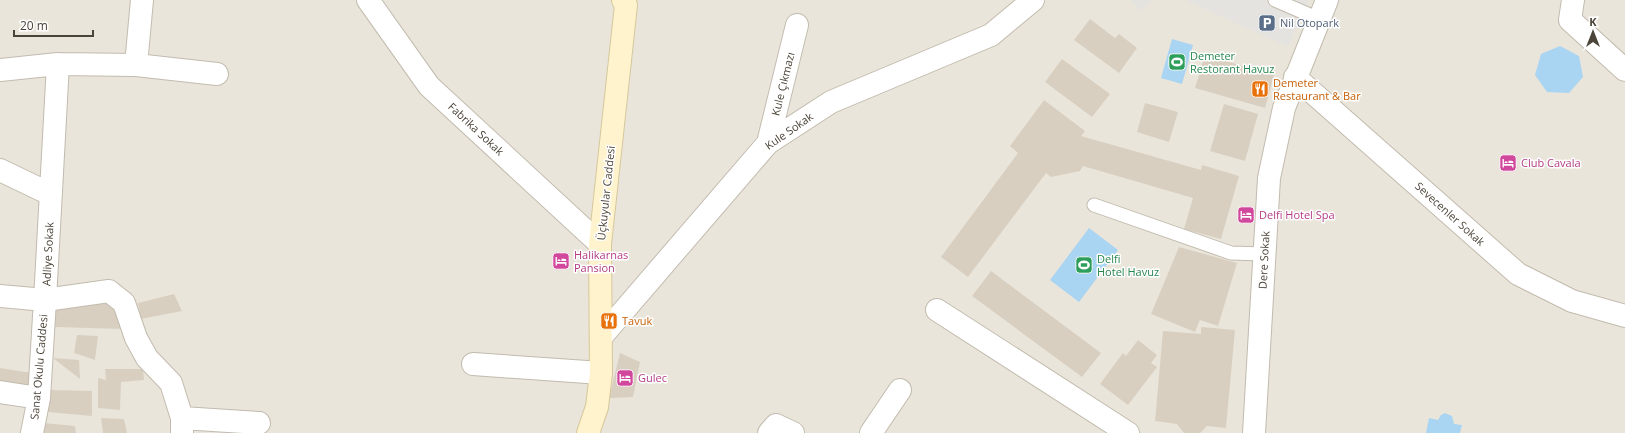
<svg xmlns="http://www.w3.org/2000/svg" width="1625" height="433" viewBox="0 0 1625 433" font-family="'Open Sans',sans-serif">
  <rect width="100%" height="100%" fill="#f6f3ec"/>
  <path fill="#eae5da" d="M0,0H1625V433H0Z"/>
  <path fill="#e5e3e0" d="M1130,0H1152L1141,11Z
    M1185,0H1309L1288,47Z"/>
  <path fill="#a9d4f2" d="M1172,39L1193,45L1182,84L1161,78Z
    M1560,46L1579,56L1583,77L1569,93L1547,92L1535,75L1541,54Z
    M1089,228L1118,250L1079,302L1050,280Z
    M1445,413L1452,416L1454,424L1462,425L1460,433H1426L1429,418L1438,420L1441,415Z"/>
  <path fill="#d8cfc1" d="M1090,19L1115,38L1119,34L1137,48L1119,73L1074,40Z
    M1205,55L1274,75L1265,108L1195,88Z
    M1062,59L1110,94L1092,117L1045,82Z
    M1044,100L1085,131L1081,136L1201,170L1202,165L1239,176L1221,239L1184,229L1193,198L1083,166L1080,171L1051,177L1046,173L968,277L941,257L1018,153L1010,146Z
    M1145,103L1178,112L1169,142L1137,132Z
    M1224,104L1258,114L1245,161L1210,151Z
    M1179,247L1237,263L1218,326L1200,320L1195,332L1151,314Z
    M991,271L1101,353L1082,377L972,296Z
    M174,294L182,311L141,319L138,303Z
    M56,302L118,304L124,329L55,327Z
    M1201,327L1235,330L1226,428L1207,426L1200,433H1184L1177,424L1155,421L1163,331L1201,334Z
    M77,335L98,336L95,360L74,353Z
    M1138,340L1157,355L1151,363L1157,367L1128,405L1100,384L1123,353L1126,356Z
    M620,353L640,362L633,397L609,398Z
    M53,358L79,360L80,379Z
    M0,368L32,373L33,392L0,387Z
    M105,369H143L144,380L121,382L120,410L98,408V378L106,380Z
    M48,390L92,391V416L48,412Z
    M101,418L124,419L127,433H103Z
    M44,423L75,426L76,433H44Z"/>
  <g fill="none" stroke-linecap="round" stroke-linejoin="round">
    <defs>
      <path id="lane" d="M1275,0L1319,19
        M1094,205L1231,253L1264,254"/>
      <path id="street" d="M368,0L429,86L600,244
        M1573,0L1570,20L1625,70
        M58,64L45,300L109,291L124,303L136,338L147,358L171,383L182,418V433
        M136,65L142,0
        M0,70L58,64L136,65L217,74
        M1295,77L1518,274L1572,301L1625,316
        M768,143L797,25
        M0,170L50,194
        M0,296L45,300L39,398L32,433
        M937,310L1128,433
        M602,336L768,143L831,102L991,35L1033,0
        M473,364L601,373
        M0,392L39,398
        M182,418L259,423
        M769,433L776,425L793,433
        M871,433L900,390
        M1254,433L1269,178L1284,108L1327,0"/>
      <path id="secondary" d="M588,433L597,407L601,373L600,244L626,5L623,0"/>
    </defs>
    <use href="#lane" stroke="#c2bbae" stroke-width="15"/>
    <use href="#street" stroke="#c2bbae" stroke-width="24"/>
    <use href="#secondary" stroke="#d6c79b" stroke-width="24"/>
    <use href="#lane" stroke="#fff" stroke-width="13"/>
    <use href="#street" stroke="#fff" stroke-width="22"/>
    <use href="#secondary" stroke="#fff3cd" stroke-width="22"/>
  </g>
  <defs>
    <symbol id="parking-square" viewBox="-11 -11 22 22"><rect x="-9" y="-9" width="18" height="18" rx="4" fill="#5c6f8a" stroke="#fff"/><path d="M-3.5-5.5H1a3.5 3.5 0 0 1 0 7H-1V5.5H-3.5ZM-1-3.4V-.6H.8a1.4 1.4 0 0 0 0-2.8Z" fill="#fff"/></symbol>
    <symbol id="stadium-square" viewBox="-11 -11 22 22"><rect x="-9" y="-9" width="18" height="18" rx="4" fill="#2e9e5b" stroke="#fff"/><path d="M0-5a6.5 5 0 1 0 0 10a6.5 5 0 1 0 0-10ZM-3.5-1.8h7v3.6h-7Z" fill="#fff"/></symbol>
    <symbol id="restaurant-square" viewBox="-11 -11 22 22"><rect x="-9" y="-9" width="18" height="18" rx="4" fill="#e8710a" stroke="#fff"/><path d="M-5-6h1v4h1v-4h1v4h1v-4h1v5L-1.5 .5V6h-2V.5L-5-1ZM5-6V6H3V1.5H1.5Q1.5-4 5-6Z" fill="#fff"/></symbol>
    <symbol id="hotel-square" viewBox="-11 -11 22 22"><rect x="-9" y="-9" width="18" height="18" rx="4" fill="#d1479c" stroke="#fff"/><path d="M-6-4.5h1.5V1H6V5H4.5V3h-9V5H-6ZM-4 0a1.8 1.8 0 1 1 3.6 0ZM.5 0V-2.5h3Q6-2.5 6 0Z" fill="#fff"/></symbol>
  </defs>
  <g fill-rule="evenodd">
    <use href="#parking-square" x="1257" y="13" width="20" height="20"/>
    <use href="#stadium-square" x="1167" y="52" width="20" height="20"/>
    <use href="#restaurant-square" x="1250" y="79" width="20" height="20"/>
    <use href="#hotel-square" x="1498" y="153" width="20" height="20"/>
    <use href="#hotel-square" x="1236" y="205" width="20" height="20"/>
    <use href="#hotel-square" x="551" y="251" width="20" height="20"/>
    <use href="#stadium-square" x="1074" y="255" width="20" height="20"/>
    <use href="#restaurant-square" x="599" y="311" width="20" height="20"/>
    <use href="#hotel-square" x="615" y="368" width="20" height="20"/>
  </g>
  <g text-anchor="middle" stroke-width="3" stroke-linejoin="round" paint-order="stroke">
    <g font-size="11" fill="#4e5e75" stroke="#fff" text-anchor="start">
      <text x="1280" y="27">Nil Otopark</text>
    </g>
    <g font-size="11" fill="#27864d" stroke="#fff" text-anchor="start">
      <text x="1190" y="60">Demeter<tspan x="1190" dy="13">Restorant Havuz</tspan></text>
      <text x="1097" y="263">Delfi<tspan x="1097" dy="13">Hotel Havuz</tspan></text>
    </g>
    <g font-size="11" fill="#c56008" stroke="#fff" text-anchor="start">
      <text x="1273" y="87">Demeter<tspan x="1273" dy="13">Restaurant &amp; Bar</tspan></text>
      <text x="622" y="325">Tavuk</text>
    </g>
    <g font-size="11" fill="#4b4439" stroke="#fff">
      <text transform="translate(783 84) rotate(-76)" y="4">Kule Çıkmazı</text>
      <text transform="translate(476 129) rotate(43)" y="4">Fabrika Sokak</text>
      <text transform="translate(789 131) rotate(-35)" y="4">Kule Sokak</text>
      <text transform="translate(606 193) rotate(-84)" y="4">Üçkuyular Caddesi</text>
      <text transform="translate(1450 214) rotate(42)" y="4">Sevecenler Sokak</text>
      <text transform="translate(48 254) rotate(-87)" y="4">Adliye Sokak</text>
      <text transform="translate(1264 260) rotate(-87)" y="4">Dere Sokak</text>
      <text transform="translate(39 367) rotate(-85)" y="4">Sanat Okulu Caddesi</text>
    </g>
    <g font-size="11" fill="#b23c85" stroke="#fff" text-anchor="start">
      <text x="1521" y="167">Club Cavala</text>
      <text x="1259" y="219">Delfi Hotel Spa</text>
      <text x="574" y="259">Halikarnas<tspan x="574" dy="13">Pansion</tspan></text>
      <text x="638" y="382">Gulec</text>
    </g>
  </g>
  <g transform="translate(1593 32)" stroke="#ffffff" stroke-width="3" paint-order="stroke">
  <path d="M0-3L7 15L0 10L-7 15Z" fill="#4b4439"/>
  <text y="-6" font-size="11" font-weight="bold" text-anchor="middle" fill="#4b4439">K</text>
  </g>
  <path d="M14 30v6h79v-6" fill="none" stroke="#4b4439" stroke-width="2"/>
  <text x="20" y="30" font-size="12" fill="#4b4439" stroke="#ffffff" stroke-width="3" paint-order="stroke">20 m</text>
</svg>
